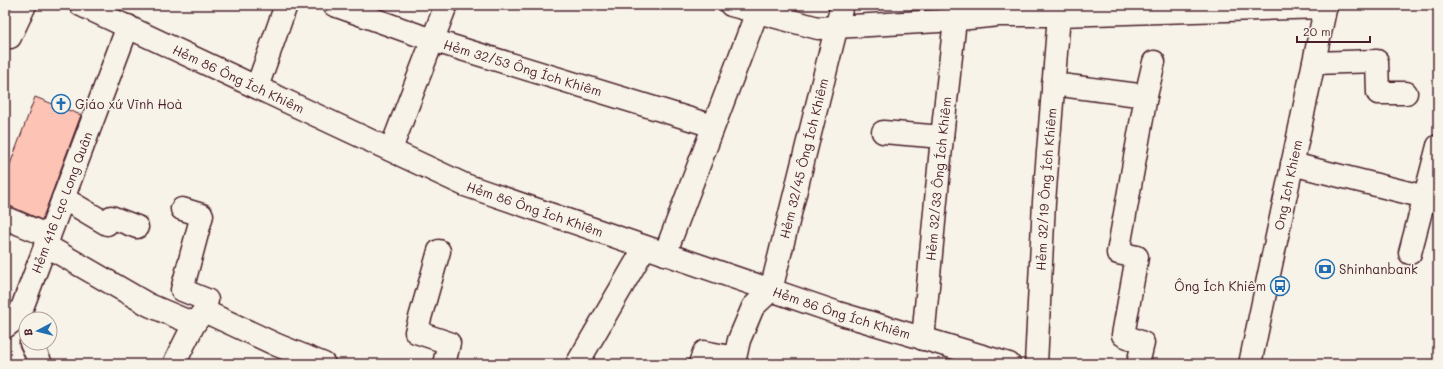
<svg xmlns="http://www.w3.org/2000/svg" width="1443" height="369" viewBox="0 0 1443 369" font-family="Mali,sans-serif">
  <rect width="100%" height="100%" fill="#f7f3e8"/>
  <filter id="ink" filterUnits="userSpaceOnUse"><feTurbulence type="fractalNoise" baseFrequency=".025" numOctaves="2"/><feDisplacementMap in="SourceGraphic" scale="8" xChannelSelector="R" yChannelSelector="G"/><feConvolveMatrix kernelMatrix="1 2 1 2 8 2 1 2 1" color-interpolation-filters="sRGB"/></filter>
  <g filter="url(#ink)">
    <path fill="#fdc3b4" stroke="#4a1f2b" d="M35,97L81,115L42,220L10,206H5V178Z"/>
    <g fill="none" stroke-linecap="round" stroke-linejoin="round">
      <defs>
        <g id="street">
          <path id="s1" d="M81,5L465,185L838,313L1009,364"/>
          <path id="s2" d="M334,5L432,40L713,126"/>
          <path d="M731,5L818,28L939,21L999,15H1059L1326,7"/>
          <path d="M5,34L10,37L25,5"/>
          <path d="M1314,63L1377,61L1378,93H1406"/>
          <path d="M1053,84L1146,96"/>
          <path d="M257,87L286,5"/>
          <path d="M883,132L942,137"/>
          <path d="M391,149L446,5"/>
          <path d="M1292,164L1425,197"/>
          <path d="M63,198L107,224L111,217L137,227"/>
          <path d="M182,209L202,215L182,290L207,300L204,311"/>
          <path d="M5,218L49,236"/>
          <path d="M45,245L149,305L194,324L204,311L277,345L324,364"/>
          <path d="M439,251L416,332L449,343L444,364"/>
          <path d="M1410,253L1438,146"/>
          <path d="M665,254L757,12L758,5"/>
          <path id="s3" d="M5,327L18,317L22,308L128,26"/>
          <path id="s4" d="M923,339L942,137L955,20"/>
          <path d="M31,343L41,364"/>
          <path d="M174,364L194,324"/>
          <path d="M577,364L645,247"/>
          <path id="s5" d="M700,364L704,352L735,358L739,340L753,307L771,290L842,5"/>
          <path id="s6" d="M1036,364L1044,202L1059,15"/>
          <path d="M1138,364L1143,343L1123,335L1137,257L1118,253L1146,96L1154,62"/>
        </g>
        <g id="secondary">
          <path id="s7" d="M1250,364L1326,5"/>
        </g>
      </defs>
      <use href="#street" stroke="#4a1f2b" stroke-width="25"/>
      <use href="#secondary" stroke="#4a1f2b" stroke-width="25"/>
      <use href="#street" stroke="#f7f3e8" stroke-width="22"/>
      <use href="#secondary" stroke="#f7f3e8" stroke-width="22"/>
    </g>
  </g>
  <defs>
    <symbol id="church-ring" viewBox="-11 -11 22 22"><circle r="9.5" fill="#f7f3e8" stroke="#1f6fb2" stroke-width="1.5"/><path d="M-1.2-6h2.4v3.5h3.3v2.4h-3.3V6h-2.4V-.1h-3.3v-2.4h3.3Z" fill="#1f6fb2"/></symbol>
    <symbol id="bank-ring" viewBox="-11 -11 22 22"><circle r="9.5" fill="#f7f3e8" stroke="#1f6fb2" stroke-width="1.5"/><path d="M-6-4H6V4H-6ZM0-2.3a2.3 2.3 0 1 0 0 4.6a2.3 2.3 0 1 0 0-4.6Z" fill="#1f6fb2"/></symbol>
    <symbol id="bus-ring" viewBox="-11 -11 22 22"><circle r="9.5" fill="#f7f3e8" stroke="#1f6fb2" stroke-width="1.5"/><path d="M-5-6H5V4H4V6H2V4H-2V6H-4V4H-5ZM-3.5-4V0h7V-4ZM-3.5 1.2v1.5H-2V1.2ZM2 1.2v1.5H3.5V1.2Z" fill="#1f6fb2"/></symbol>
  </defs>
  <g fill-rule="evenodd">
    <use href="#church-ring" x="50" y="93" width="22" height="22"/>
    <use href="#bank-ring" x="1314" y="258" width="22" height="22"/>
    <use href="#bus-ring" x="1269" y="275" width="22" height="22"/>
  </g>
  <g text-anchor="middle" stroke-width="3" stroke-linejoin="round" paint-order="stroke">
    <g font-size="13" fill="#4a1f2b" stroke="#f7f3e8">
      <text dy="5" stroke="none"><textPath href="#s2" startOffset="199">Hẻm 32/53 Ông Ích Khiêm</textPath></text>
      <text dy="5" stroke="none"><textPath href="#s1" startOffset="174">Hẻm 86 Ông Ích Khiêm</textPath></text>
      <text dy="5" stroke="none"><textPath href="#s5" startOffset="259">Hẻm 32/45 Ông Ích Khiêm</textPath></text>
      <text dy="5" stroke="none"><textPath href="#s4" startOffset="161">Hẻm 32/33 Ông Ích Khiêm</textPath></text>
      <text dy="5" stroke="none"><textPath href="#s7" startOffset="183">Ong Ich Khiem</textPath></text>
      <text dy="5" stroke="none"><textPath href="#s6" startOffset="175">Hẻm 32/19 Ông Ích Khiêm</textPath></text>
      <text dy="5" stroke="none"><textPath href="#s3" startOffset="139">Hẻm 416 Lạc Long Quân</textPath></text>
      <text dy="5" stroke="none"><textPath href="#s1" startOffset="498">Hẻm 86 Ông Ích Khiêm</textPath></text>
      <text dy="5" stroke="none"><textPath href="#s1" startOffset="822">Hẻm 86 Ông Ích Khiêm</textPath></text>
    </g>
    <g font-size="13" fill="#4a1f2b" stroke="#f7f3e8" text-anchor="start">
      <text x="75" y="109">Giáo xứ Vĩnh Hoà</text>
      <text x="1339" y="274">Shinhanbank</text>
      <text x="1266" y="291" text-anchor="end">Ông Ích Khiêm</text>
    </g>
  </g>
  <rect width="1443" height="369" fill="none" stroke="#f7f3e8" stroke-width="20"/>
  <rect x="10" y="10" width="1423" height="349" fill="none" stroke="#4a1f2b" stroke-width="1.5" filter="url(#ink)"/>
  <g transform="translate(38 331) rotate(263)"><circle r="19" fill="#f7f3e8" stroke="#b29e9c"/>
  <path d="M0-3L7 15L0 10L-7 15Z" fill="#1f6fb2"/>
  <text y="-6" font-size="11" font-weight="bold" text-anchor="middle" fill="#4a1f2b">B</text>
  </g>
  <path d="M1297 36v6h73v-6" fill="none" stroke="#4a1f2b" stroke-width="2"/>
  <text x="1303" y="36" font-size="12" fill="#4a1f2b" stroke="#f7f3e8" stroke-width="3" paint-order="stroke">20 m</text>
</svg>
